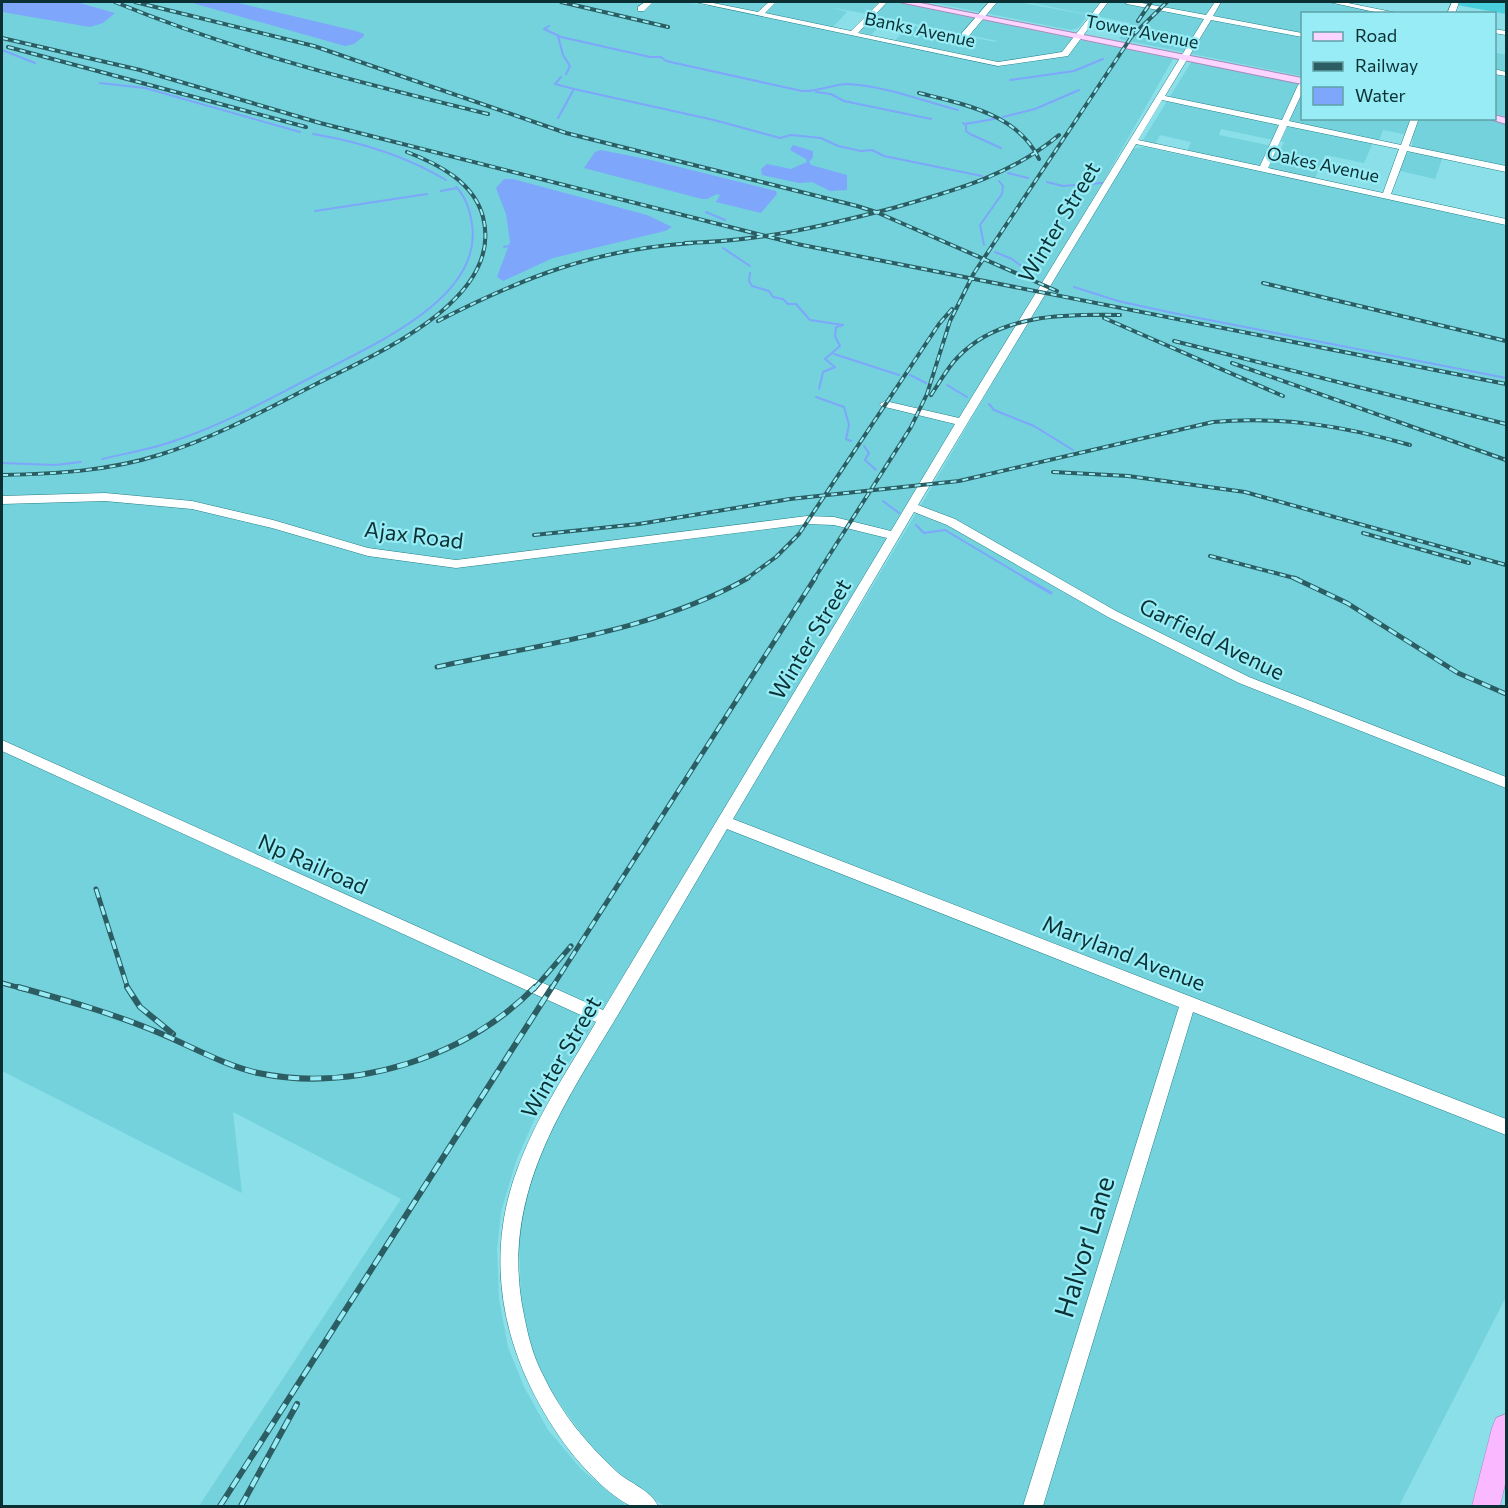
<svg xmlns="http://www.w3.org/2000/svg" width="1508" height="1508" viewBox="0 0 1508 1508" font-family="Commissioner,sans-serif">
  <rect width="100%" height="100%" fill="#8adfe8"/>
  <path fill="#73d2dc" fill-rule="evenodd" d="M78,2H686L708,6L713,2H894L1173,59L1091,203L726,809L535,1118L516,1161L501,1212L497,1250L499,1299L508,1347L524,1387L548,1430L581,1469L626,1506H199L401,1199L233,1112L242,1193L2,1071V12L29,15L56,21L115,13ZM829,7L873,15L859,32L871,35L887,18L997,41L996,42L909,25L892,44L829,31L847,12Z
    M928,2H1018L1088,15L1078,28L1071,30Z
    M1027,2H1333L1332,4L1388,13L1302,14V76L1119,39L1130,23Z
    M1494,52L1506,55V116L1495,114Z
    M1192,61L1302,83V118H1482L1506,123V167L1444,154L1435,179L1400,171L1404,154L1410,152L1421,154L1422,150L1412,146L1413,136L1383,130L1379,141L1374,140L1364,163L1325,155L1313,183L1506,225V1297L1399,1506H665L640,1490L595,1452L556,1398L538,1367L528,1338L521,1305L519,1233L522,1211L540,1150L598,1044L924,500L1059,269L1133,149L1144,147L1228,165L1230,161L1187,151L1191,142L1160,135L1155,144L1143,140ZM1221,129L1283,142L1284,143L1281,148L1219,135Z"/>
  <path fill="#48d0dc" d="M1458,2H1506V14L1457,5Z"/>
  <path fill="#7ea6fb" d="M2,2H77L115,13L103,23L90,27L2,12Z
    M189,2H234L356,31L364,34V36L354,44L345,46Z
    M793,145L813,151V157L809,162L811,165L847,175V190L830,191L812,182L799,183L762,175L761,169L767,164L791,169L807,162L806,159L790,150Z
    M601,150L651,160L776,191L777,194L761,213L716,202L720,195L717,194L707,199H702L584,168L595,152Z
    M504,179H513L647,215L672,227L665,231L553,258L503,281L497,277L510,242L506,214L496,188Z"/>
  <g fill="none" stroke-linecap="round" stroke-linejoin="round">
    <path stroke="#7ea6fb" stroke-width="2" d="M549,26L544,29L561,37L650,57H661L666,61L802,91C818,92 833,84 848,84C885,86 923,101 958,110
      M558,36L563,55L570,66L566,74
      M2,50L35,63
      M1010,80L1074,71L1103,59
      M100,83L145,88L300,132
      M574,89L714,120L780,138L791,135L821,138L838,146L861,151L872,150L884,156L982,176
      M816,92L831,94L844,101L931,119
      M1003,117L1035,109L1079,90
      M558,118L574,89L555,84L561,77
      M963,123L966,125V131L970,134L1001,148
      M965,124L994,119
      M313,134C361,142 404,155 446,180
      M1008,173L1028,178
      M1047,182L1063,186L1102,183
      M441,191L457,188
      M315,211L427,194
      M706,212L725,220
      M984,245L980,225L1002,194L1003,186L999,181
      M504,247L509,246
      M723,248L750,266
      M995,252L1012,259L1024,268
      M750,273L749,281L752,286L769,291L773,297L783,299L788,304H796L810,320L843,325L836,327L835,336L840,346L825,359L835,367L823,372L819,389
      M1074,287L1118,301L1173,313L1506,378
      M834,354L899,375
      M910,375L926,383
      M947,385L967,397
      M816,397L844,407L849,425L846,439L851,441
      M989,404L994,410L1034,426L1073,450
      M864,446L869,453L865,460L876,470
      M102,459C127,453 153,449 177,440C225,424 269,399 314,376C367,347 484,300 472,224C470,210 466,197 456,187
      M2,463L55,465L81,462
      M883,501L899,513
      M916,525L924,533L945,530L1027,579"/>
    <path stroke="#7ea6fb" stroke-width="3" d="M1025,578L1051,593"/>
    <defs>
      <path id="minor" d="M645,2H653L644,11H638V7Z
        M695,2H708L758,12L769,2H776L765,13L851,31L880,2H887L858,33L998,62L1062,52L1101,2H1108L1068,56L998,66Z
        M989,2H997L968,37H962V33Z
        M1124,2H1136L1206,15L1215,2H1221L1213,16L1302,33V37L1211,20L1165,96L1282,120L1298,85L1302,83V93L1289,121L1401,145L1411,118H1419L1409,146L1506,166V172L1407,151L1391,194L1506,219V225L1136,144L918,505L955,519L1116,611L1249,677L1506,777V788L1239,683L1108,617L947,525L914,512L733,819L1506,1119V1135L1193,1012L1043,1506H1023L1179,1007L727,829C691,890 655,952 619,1013C562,1108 499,1197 524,1315C528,1336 533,1356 543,1375C561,1413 586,1443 617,1472C629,1483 651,1490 658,1506C651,1507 638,1508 631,1506C611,1497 583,1468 570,1451C508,1369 480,1270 517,1170C536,1117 568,1070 596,1022L2,751V740L603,1010L887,538L834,525L807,524L456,568L368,556L272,528L192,509L105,501L2,504V496L105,493L192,501L273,520L368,548L456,560L807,516L834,517L891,531L955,424L881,406L880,404L885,401L959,418L1204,19L1127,4ZM1162,100L1279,125L1260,166L1138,140ZM1287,126L1399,149L1383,193L1268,168Z
        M1329,2H1343L1402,14H1384Z
        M1452,2H1459L1455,14H1447Z
        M1494,29L1506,31V35L1494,33Z
        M1494,69L1506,72V76L1494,74Z"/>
      <path id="major" d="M899,2H915L1302,78V84Z
        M1494,115L1506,118V124L1487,118H1494Z"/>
      <path id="highway" d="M1506,1414V1480L1500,1506H1472L1492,1428L1496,1418Z"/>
    </defs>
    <use href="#minor" stroke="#248088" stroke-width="1"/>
    <use href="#major" stroke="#a588b8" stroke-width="2"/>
    <use href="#highway" stroke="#a588b8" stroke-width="1"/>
    <use href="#minor" fill="#fff" fill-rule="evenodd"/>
    <use href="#major" fill="#fbd4ff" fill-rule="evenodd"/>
    <use href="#highway" fill="#f9b8ff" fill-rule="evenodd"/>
    <defs>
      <path id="rail-far2" d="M115,2C236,52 361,83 488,114
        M135,2L314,46L566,133L857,206L876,212L1057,291
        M561,2L668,27
        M1138,21L1151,2
        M2,38L140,70L320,123L797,244L1506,384
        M8,47L306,127
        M919,93C963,104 1018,114 1039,159
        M685,243C760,241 820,227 893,208C953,191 1010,176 1059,135
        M1263,283L1506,341
        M1104,318L1283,396
        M438,321C524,277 596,249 693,243
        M1174,341L1506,424
        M1232,363L1506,460
        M931,395C940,382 947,368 958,357C999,314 1065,314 1120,315
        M1053,472L1128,476L1245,492L1506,565
        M2,475C55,474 108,471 159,455C214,438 265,410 316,384C373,355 505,301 483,217C474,182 438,164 407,152
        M1363,533L1469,563
        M534,535L639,524L790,499L959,481L1213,422C1282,416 1344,426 1410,445
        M1210,556L1298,579
        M746,579L776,557L799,534L939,324L952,309
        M814,579L911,427L927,394L950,321L974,273L1132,36L1167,2"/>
      <path id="rail-far1" d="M1294,578L1347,603L1458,673L1506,694
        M437,667C542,644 654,631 748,578
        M96,889L128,989
        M2,983L24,989
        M534,989L571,946
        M551,989L815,578"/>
      <path id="rail" d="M18,987C65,1000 112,1013 157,1032C191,1046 223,1065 258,1073C355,1093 466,1057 535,987
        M127,987L140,1007L173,1034
        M220,1506L552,987
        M241,1506L297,1404"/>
    </defs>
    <use href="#rail-far2" stroke="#2b5d62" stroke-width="4"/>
    <use href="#rail-far1" stroke="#2b5d62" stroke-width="5"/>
    <use href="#rail" stroke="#2b5d62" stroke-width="6"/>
    <use href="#rail-far2" stroke="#97ecf5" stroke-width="2" stroke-dasharray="6" stroke-linecap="butt"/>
    <use href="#rail-far1" stroke="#97ecf5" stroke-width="3" stroke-dasharray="9" stroke-linecap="butt"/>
    <use href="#rail" stroke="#97ecf5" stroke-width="4" stroke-dasharray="11" stroke-linecap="butt"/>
  </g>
  <g text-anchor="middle" stroke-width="4.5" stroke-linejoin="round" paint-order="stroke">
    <g font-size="18" fill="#0a3033" stroke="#97ecf5">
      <text transform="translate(920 30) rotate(12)" y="6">Banks Avenue</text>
      <text transform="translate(1142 32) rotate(11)" y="6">Tower Avenue</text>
      <text transform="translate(1323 165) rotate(12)" y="6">Oakes Avenue</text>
    </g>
    <g font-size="22" fill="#0a3033" stroke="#97ecf5">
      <text transform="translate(1059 222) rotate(-59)" y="8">Winter Street</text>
      <text transform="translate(414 535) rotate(7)" y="8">Ajax Road</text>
      <text transform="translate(810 639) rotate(-59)" y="8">Winter Street</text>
      <text transform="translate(1212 639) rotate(26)" y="8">Garfield Avenue</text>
      <text transform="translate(313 864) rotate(24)" y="8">Np Railroad</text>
      <text transform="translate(1124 953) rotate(21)" y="8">Maryland Avenue</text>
      <text transform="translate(561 1057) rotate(-60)" y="8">Winter Street</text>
    </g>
    <g font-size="27" fill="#0a3033" stroke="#97ecf5">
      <text transform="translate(1085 1247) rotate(-73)" y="9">Halvor Lane</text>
    </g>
  </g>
  <rect width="1508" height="1508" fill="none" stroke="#0a3033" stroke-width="6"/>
  <rect x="1301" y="12" width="195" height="108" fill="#97ecf5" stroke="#5fa1a7" stroke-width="1.5"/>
  <rect x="1313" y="32" width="30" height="9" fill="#fbd4ff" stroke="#5fa1a7" stroke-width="1.5"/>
  <text x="1355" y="42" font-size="18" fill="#0a3033">Road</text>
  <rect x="1313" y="62" width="30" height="9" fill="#2b5d62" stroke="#5fa1a7" stroke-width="1.5"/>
  <text x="1355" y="72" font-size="18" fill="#0a3033">Railway</text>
  <rect x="1313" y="87" width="30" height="18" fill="#7ea6fb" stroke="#5fa1a7" stroke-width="1.5"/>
  <text x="1355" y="102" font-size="18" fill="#0a3033">Water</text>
</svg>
